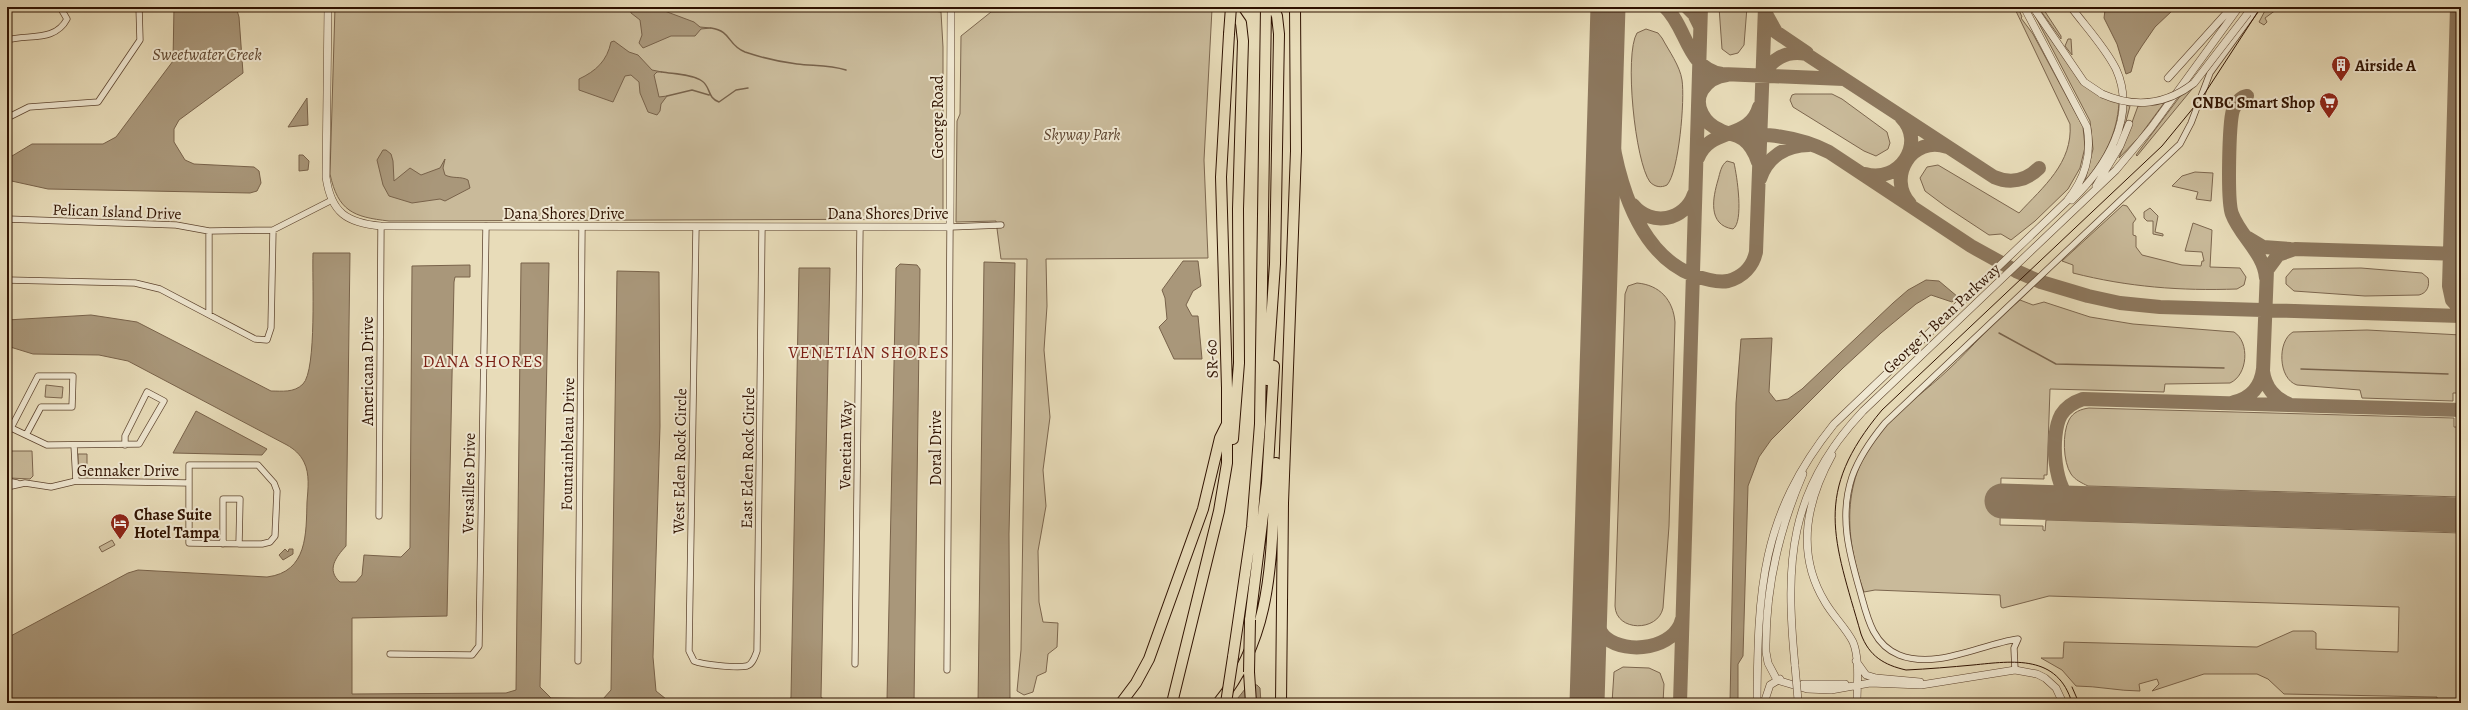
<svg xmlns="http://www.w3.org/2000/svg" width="2468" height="710" viewBox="0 0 2468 710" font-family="Alegreya,serif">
  <rect width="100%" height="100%" fill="#e8dcb9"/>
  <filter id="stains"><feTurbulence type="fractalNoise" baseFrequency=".005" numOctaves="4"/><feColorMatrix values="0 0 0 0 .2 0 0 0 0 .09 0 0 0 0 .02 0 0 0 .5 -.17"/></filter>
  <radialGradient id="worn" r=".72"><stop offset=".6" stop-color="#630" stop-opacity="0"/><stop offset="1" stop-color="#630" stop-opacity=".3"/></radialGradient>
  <path fill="#c9ba9a" stroke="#7c664e" d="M335,7H906L941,12L943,47V219L389,221C353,217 338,211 330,174Z
    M1719,7H1747L1744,45L1738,53L1730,55L1722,49Z
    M2014,7L2017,11L2019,10L2022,17L2021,18L2033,34L2083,127L2085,147L2080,168L2068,189L2035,221L2011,240L2001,234L1989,235L1945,206L1925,191L1920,178L1927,167L1938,165L2019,213C2043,187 2073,163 2070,124Z
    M2038,7H2042L2061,36V39Z
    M2267,7H2280L2265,18L2267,22L2264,25L2259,22Z
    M1212,9L1204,160L1208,258L1046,259L1047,306L1044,350L1050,417L1043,470L1046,506L1038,551L1039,602L1043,622L1058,623L1057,647L1048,654L1046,672L1037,676L1033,692L1024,695L1017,691L1021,650L1027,259H1001L996,221L956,222L957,121L960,114L961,36L991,12Z
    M2034,14C2057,47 2079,89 2119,103C2117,134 2104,158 2085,181L2093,149L2090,121Z
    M1646,29L1658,33L1662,38C1669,51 1680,66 1682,80C1685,99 1679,172 1667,185C1661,188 1655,187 1650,182C1635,162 1624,54 1637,33Z
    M2068,39H2071L2072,55L2065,46Z
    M2197,83L2137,156L2136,155L2181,95Z
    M1795,94H1832L1842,99L1887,132L1890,143L1888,149L1876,156L1864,151L1793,107L1790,100L1792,95Z
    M2164,103L2139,137L2119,158L2138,106Z
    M2125,105L2130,106L2124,129L2118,143L2124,121Z
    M1727,161L1734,163C1737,176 1744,222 1733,229C1707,225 1713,197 1718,180C1720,173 1721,165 1727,161Z
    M2195,172L2213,173L2211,201L2196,199L2198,192L2172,186L2182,176Z
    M2123,205L2127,206L2136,219L2133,223V235L2136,236V247L2142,255L2182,265L2201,266L2202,261H2204L2202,252L2185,251L2193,223L2212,230L2210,267L2240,268L2246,277L2244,285L2237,289C2181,291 2128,287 2073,273V265L2062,261Z
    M2150,208L2158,216L2155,232L2163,234V236L2153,234V221H2147L2144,218V212Z
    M2361,268L2422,273L2428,278C2430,286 2427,293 2419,295L2365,296L2294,291L2286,284V277L2293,269Z
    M1637,283C1660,285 1673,300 1675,322L1669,526L1663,608C1658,632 1616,632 1615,606L1625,294L1628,286Z
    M2020,300L2033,305L2044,302L2090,317L2133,324L2234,332C2250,342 2248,375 2230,383L2165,384L2164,392L2050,389L2047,475H2044V479L2001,478L2000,525L2043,526V530L2045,531L2046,520H2049L2461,533V703H2437V697L2284,694L2268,679L2257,674H2204L2152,691L2159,684L2157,679L2139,684L2140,691C2118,691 2098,686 2076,686L2062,670L2041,658H2063L2064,642L2257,647L2293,631H2313L2316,633V649L2398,652L2399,607L2049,596L2003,608L2001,607L2000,595L1875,590L1864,592C1843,534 1841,472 1887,424C1905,405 1928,389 1948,370C1973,347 1993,321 2020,300Z
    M2367,330L2461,335V393H2453V401L2362,398L2360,390L2297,385C2278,379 2277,341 2293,332Z
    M46,385L63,387L62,398L45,397Z
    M2089,408L2454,418V427H2461V497L2088,486C2082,483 2075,480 2071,474C2063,462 2062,433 2069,420C2073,412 2081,409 2089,408Z
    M10,451H32L33,476L30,479L10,478L8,476V453Z
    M78,454H87V474H78Z
    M112,540L115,545L102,552L99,547Z
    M1623,667L1649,668L1660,673L1664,684L1663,703H1612L1614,672Z"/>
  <path fill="#a9977a" stroke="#78624a" d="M174,7H236L239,17L243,73L179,120L174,129V142L185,160L194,164L254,167L259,171L261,183L257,191L250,193L48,189L7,180V159L32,144H103L116,137L173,61Z
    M630,7H654L694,22L700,27L711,28L701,29L695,36H671L643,48L639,43L642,35L640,20L631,13Z
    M2159,7L2173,10L2155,27L2142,46L2135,57L2131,72L2126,74L2117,44L2104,18L2105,10L2108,8Z
    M614,41L629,52L638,55L652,70L662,72H657L654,75L659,97L667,96L661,104L660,111L657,115L648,112L640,93L639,82L631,75L625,76L613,102L579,90V79C596,71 607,61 611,42Z
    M307,98L308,125L288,127Z
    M383,150H386L391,154L393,161L394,181L410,168L421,175L440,168L445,159L443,168L445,175C453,179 461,176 468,180L470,188L445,201L440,199L412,203L389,196L383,185L377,160Z
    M299,155H303L309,161L308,170L299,171Z
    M313,253H350L346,546C336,557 326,570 340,582H356L362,575L364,555L401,557L410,548L412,266L470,265V277H455L454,282L447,616L352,618V694L506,693L516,690L521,263H549L540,687L551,698L603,699L611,690L617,271L659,272L660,426L653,657L656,691L666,699L783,703H7V638L128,573L138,570L267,577C308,572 306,533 307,502C308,489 310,474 304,462C300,454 294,449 287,445L128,361L99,355L33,354L7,346V320L91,315L137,322L271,391C282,391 294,393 303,384C317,370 312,277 313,253Z
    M1183,261H1198L1201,286L1193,291L1186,305L1192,316H1198L1202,359H1174L1159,327L1167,319L1165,298L1162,290Z
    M984,262L1015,263L1009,534L1010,700L1014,703H978Z
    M900,264L917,265L920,269L914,703H789L791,697L799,268H830L821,697L826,701L882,702L887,700L896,268Z
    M1926,280L1939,281L1958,297L1952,302L1931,295L1916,304L1881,333L1843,368L1771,440L1759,457L1748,486L1743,656L1738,664V703H1730L1736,403L1741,339L1772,338L1769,392L1776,401L1788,399L1802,389L1893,303L1908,290Z
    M196,411L267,449L262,455L173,453Z
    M285,549L288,552L289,549H293V554L283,560L279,555Z
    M1249,684L1257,685L1260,688L1261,703H1234Z"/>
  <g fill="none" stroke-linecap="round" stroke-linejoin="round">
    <path stroke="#78624a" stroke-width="1.5" d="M711,28C732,31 727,45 745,52C760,57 780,62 797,64C814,66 829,65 846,70
      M662,72C674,74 692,74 702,81C711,87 707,98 719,102L736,90L748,88
      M667,96L692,90L709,95
      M1999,333L2056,364L2224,368
      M2301,369L2448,374"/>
    <path stroke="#8c775d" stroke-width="14" d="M1620,7C1604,20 1608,42 1607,61C1605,128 1621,247 1693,275C1704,279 1717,283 1728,281C1743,277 1753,266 1756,252L1765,7
      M1665,7C1687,27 1687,69 1722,74L1844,79
      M1687,7L1694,14L1700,26
      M2457,7L2449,286L2452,300L2461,310
      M1766,14L1776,32L1807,53
      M1727,75C1717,76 1708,81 1702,90C1693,106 1705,124 1720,130C1727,134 1736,134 1743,139C1751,145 1755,153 1758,162
      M1763,77C1770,59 1787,50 1806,54L1994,177C2010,184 2026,181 2039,168
      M2247,96C2240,97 2236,103 2233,110C2229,123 2227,201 2232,214C2240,236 2264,253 2266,278
      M1728,133C1764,134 1796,135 1829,152L1971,246L2016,271L2041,282L2088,296L2120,303L2160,307L2461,316
      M1698,158C1709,127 1750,140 1759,107
      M1865,174C1899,184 1927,143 1901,117
      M1760,179C1767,157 1786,145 1809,145
      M1910,204C1886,177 1912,135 1947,147
      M1633,205C1651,227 1685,221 1694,194
      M2248,238L2263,247L2290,249
      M2234,402C2251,398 2261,386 2263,369
      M2289,404C2275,399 2265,387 2263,371L2267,270L2278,255L2295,249L2461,254
      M2076,504C2053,493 2050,435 2061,415C2066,407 2074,402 2083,399L2461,410
      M2430,513L2461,514
      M1590,605C1593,616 1597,630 1606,638C1627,655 1675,649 1682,619
      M1680,703L1701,7"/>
    <path stroke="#8c775d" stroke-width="35" d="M2002,501L2461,515
      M1587,703L1608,7"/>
    <defs>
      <path id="minor" d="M7,40C29,34 55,42 67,19L60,7
        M7,118L29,107L98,102L140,40L139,7
        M7,219L176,225L209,231L273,230L332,200
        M696,227L689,651L694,661C703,665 737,668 747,666C753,664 755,656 757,651L762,227
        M7,280L135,283L160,289L255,339L267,340L271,328L273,230
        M209,314V231
        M7,426L47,445L139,444L164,401L147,392L125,436V445
        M11,428L38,376H73L72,407H41L26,435
        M74,445L76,481
        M189,465H258L274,483L277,491L275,536L270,542L262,544L189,543Z
        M7,481L17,483
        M7,487L25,483L51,487L76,481L189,483
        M379,516L381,226
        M223,544V499H240L239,544
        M390,654L472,655L479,646L486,226
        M578,661L582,227
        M855,664L860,227
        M947,670L950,227L1001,225
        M2015,670L2014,648L2018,639C1981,644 1937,670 1899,655C1872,644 1867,616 1860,591C1849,553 1839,516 1852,477C1859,457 1871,440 1885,423L2180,144L2191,123L2210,73L2258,7"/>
      <path id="tertiary" d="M328,7L326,177C331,213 347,223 381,226L950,227L951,7
        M2033,7L2084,82L2102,94
        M2071,7C2086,27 2105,47 2116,69C2138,117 2105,168 2072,200
        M2248,13L2252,7
        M2168,78L2232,7
        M2096,186L2120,146L2129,124
        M1832,455C1806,502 1796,554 1825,602C1833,616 1846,628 1853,642C1860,659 1857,685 1857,703
        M1803,474C1778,532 1765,589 1766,652L1768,663L1777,680L1807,689L1831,690L1870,683L1921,685L2015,670L2037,674L2045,678L2056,688L2063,703
        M1856,661L1866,675L1876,678L1920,682
        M1795,666C1785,562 1788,491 1863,411L2116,170L2151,128L2239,7
        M1803,684H1845
        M1757,703C1758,590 1760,516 1834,424L2067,201C2085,178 2092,156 2087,127L2024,7
        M1764,703L1770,685L1780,679"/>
      <path id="motorway" d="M1230,7L1241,23L1243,41L1238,209L1239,363L1233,439
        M1267,380L1275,264L1279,34L1277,16L1273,7
        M1250,620L1267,483L1274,366
        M1233,657L1252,527L1260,424L1266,7
        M1249,672L1251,703
        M1121,703L1136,683L1149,659L1203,509L1220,438L1227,424
        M1172,703L1219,511L1227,463V388L1221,177L1229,34
        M1218,703C1277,631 1270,550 1276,463
        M1281,703L1283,503L1296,151L1295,7"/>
    </defs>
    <use href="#minor" stroke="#5d442f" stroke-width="7"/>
    <use href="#tertiary" stroke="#5d442f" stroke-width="8"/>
    <use href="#motorway" stroke="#2f1201" stroke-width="12"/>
    <use href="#minor" stroke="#f0e8d2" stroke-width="5.5"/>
    <use href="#tertiary" stroke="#f0e8d2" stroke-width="7"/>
    <use href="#motorway" stroke="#e8dcb9" stroke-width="10"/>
    <path stroke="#2f1201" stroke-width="1" d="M2307,7V8
      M2072,687L2079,703
      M2072,703C2058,654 2013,661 1973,665C1951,667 1928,669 1906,670C1884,665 1869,656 1861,634C1834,539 1812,493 1882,410L2162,146L2203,96L2261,7"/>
    <defs>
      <path id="tertiary-bridge" d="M2102,94C2134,108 2166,105 2194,83L2248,13
        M1795,666L1798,700"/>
      <path id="motorway-bridge" d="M1229,34L1231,7
        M1249,672L1250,620
        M1226,703L1233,657"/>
    </defs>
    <use href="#tertiary-bridge" stroke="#5d442f" stroke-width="8" stroke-linecap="butt"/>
    <use href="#motorway-bridge" stroke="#2f1201" stroke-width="12" stroke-linecap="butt"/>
    <use href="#tertiary-bridge" stroke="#f0e8d2" stroke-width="7"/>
    <use href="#motorway-bridge" stroke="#e8dcb9" stroke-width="10"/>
  </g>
  <defs>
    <symbol id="building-pin" viewBox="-11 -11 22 30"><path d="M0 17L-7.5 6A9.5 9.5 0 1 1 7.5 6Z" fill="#8f2418" stroke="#f0e8d2"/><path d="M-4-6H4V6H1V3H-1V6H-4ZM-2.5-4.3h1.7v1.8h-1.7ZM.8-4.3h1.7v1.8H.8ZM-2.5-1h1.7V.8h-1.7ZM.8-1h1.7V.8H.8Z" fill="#fff"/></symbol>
    <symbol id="supermarket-pin" viewBox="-11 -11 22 30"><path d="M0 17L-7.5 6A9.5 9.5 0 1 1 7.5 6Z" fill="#8f2418" stroke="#f0e8d2"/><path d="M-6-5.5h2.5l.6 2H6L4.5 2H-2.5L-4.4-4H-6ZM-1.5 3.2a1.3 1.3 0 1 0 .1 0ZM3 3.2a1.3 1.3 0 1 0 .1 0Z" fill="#fff"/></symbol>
    <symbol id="hotel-pin" viewBox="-11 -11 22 30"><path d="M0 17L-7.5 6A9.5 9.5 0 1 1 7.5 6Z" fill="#8f2418" stroke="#f0e8d2"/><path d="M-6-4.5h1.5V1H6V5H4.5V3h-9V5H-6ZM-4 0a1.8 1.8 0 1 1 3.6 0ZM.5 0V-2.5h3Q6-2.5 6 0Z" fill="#fff"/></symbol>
  </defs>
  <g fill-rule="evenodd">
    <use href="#building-pin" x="2330" y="54" width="22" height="30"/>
    <use href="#supermarket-pin" x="2318" y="91" width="22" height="30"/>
    <use href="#hotel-pin" x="109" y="512" width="22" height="30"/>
  </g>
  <g text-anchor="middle" stroke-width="4" stroke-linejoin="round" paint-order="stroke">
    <g font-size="16" font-weight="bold" fill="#2f1201" stroke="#f0e8d2" text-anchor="start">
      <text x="2355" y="71">Airside A</text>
      <text x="2315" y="108" text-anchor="end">CNBC Smart Shop</text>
      <text x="134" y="520">Chase Suite<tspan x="134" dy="18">Hotel Tampa</tspan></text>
    </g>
    <g font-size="16" fill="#2f1201" stroke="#f0e8d2">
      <text transform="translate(937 117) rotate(-90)" y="6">George Road</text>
      <text transform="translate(117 211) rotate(2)" y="6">Pelican Island Drive</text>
      <text x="564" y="219">Dana Shores Drive</text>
      <text x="888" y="219">Dana Shores Drive</text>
      <text transform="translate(1941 318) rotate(-43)" y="6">George J. Bean Parkway</text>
      <text transform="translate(1211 359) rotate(-92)" y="6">SR-60</text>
      <text transform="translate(367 371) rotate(-90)" y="6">Americana Drive</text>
      <text transform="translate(567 444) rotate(-89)" y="6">Fountainbleau Drive</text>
      <text transform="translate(845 445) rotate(-89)" y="6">Venetian Way</text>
      <text transform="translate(935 448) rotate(-90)" y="6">Doral Drive</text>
      <text transform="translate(747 458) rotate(-89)" y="6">East Eden Rock Circle</text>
      <text transform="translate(679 461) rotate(-89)" y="6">West Eden Rock Circle</text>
      <text x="128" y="476">Gennaker Drive</text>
      <text transform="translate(468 483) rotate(-89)" y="6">Versailles Drive</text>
    </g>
    <g font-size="16" font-style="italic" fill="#5d442f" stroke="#f0e8d2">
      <text x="1082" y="140">Skyway Park</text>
    </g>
    <g font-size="17" font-style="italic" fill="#604731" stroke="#f0e8d2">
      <text x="207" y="60">Sweetwater Creek</text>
    </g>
    <g font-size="17" letter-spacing="1" fill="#7a1f14" stroke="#f0e8d2">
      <text x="869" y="358">VENETIAN SHORES</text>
      <text x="483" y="367">DANA SHORES</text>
    </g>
  </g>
  <rect width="2468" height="710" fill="none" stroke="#e8dcb9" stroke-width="24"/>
  <rect x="8" y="8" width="2452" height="694" fill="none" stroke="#2f1201" stroke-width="2"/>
  <rect x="12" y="12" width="2444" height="686" fill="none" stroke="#2f1201"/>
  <rect width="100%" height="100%" filter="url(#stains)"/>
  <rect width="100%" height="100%" fill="url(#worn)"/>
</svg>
